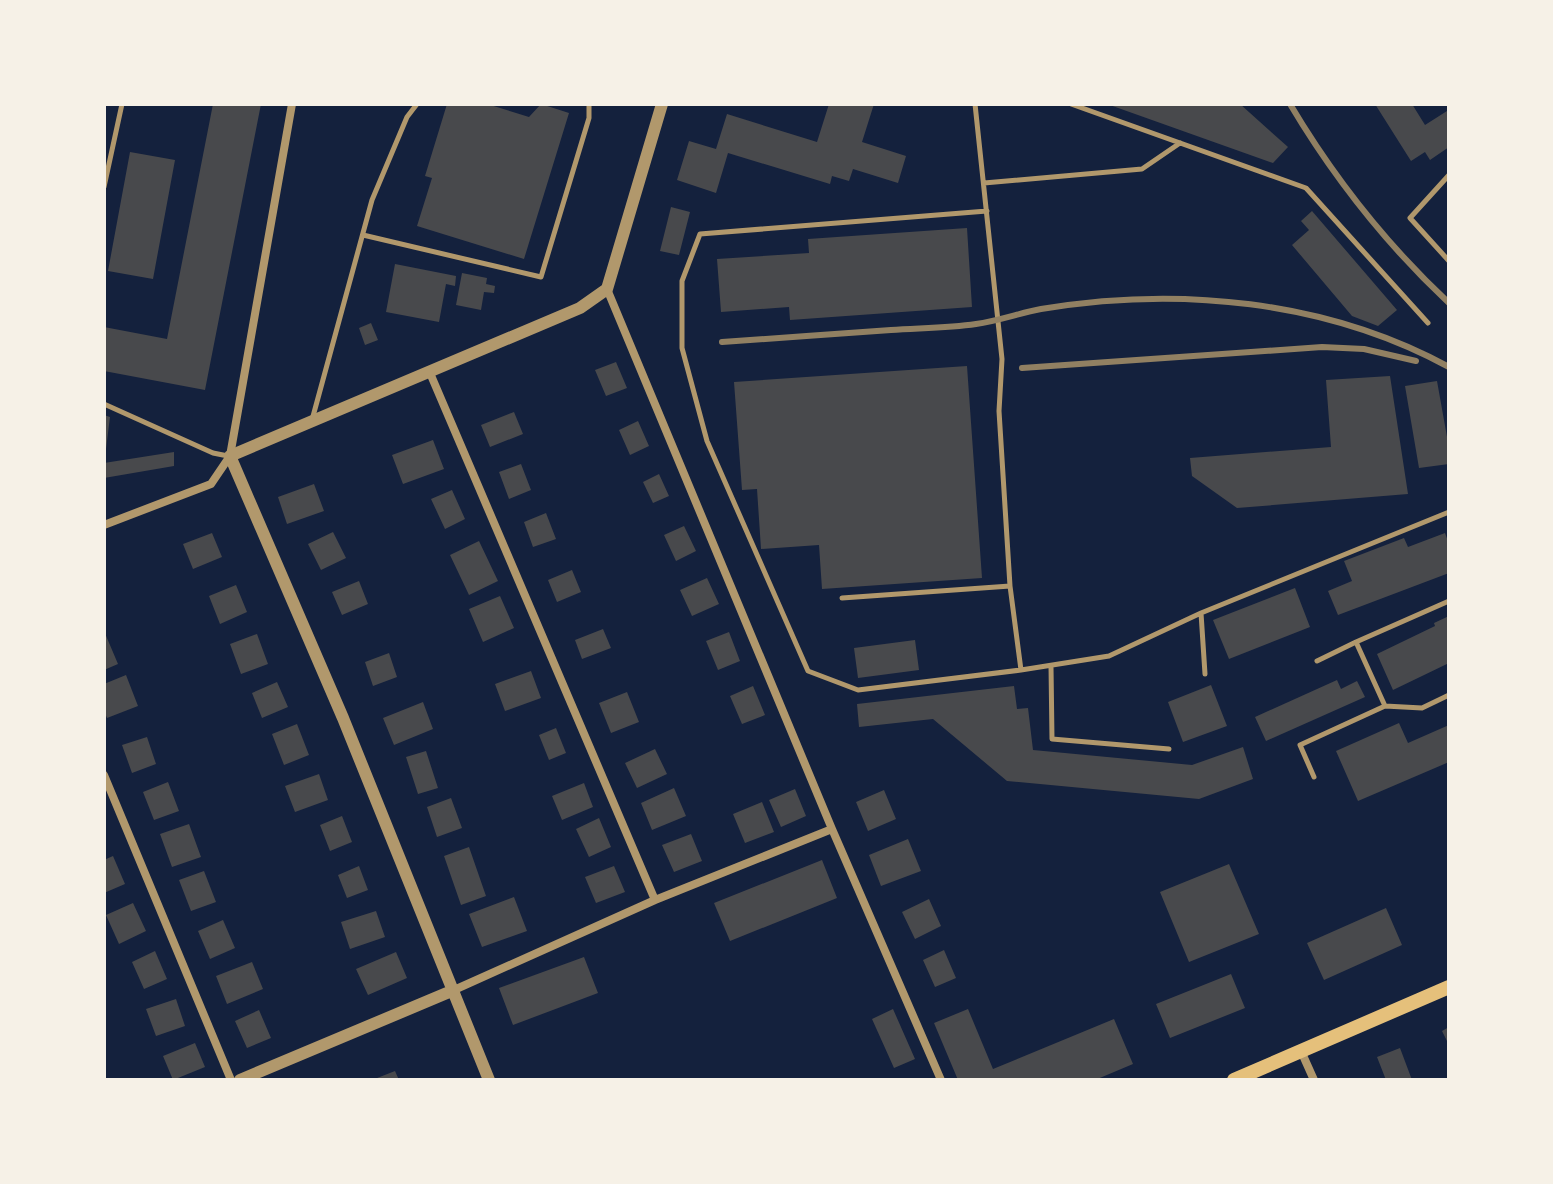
<svg xmlns="http://www.w3.org/2000/svg" width="1553" height="1184" viewBox="0 0 1553 1184" font-family="'Open Sans',sans-serif">
  <rect width="100%" height="100%" fill="#14213d"/>
  <path fill="#48494c" d="M213,104H261L205,390L104,371V327L167,339Z
    M447,104H487L529,117L541,104L569,113L524,259L417,226L432,178L425,176Z
    M829,104H874L862,142L906,156L898,183L853,169L849,181L832,176L830,184L728,153L716,193L677,180L689,141L716,149L727,114L817,142Z
    M1107,104H1240L1288,147L1273,163Z
    M1375,104H1412L1425,125L1447,111L1449,147L1430,160L1425,152L1411,161Z
    M130,152L175,160L153,279L108,271Z
    M671,207L690,212L679,255L660,251Z
    M1312,211L1397,310L1378,326L1352,316L1292,245L1309,230L1301,221Z
    M967,228L972,307L790,320L789,307L721,312L717,259L809,253L808,239Z
    M395,264L456,276L455,286L446,284L439,322L386,312Z
    M462,273L487,278L486,284L495,286L494,293L484,292L481,310L456,305Z
    M371,323L378,340L365,345L359,328Z
    M616,362L627,388L606,396L595,370Z
    M967,366L982,578L822,589L819,545L761,549L757,489L742,490L734,382Z
    M1390,376L1408,494L1237,508L1192,476L1190,458L1331,447L1326,380Z
    M1437,381L1449,448V464L1419,468L1405,386Z
    M514,412L523,434L490,447L481,425Z
    M104,415L110,417L106,449H104Z
    M638,421L649,446L630,455L619,430Z
    M433,440L444,469L403,484L392,455Z
    M174,452V466L104,478V463Z
    M521,464L531,490L509,499L499,472Z
    M659,474L669,496L653,503L643,482Z
    M314,484L324,511L287,524L278,497Z
    M452,490L465,519L445,529L431,499Z
    M546,513L556,539L533,547L524,522Z
    M684,526L696,551L676,561L664,535Z
    M333,532L346,558L321,570L308,544Z
    M212,533L222,557L193,569L183,544Z
    M1445,533L1449,544V573L1338,615L1328,591L1352,581L1344,561L1404,538L1408,547Z
    M479,541L498,581L469,595L450,555Z
    M572,570L581,592L557,602L548,580Z
    M707,578L719,604L692,616L680,590Z
    M359,581L368,604L342,615L332,592Z
    M236,585L247,612L220,624L209,596Z
    M1295,588L1310,627L1229,659L1213,620Z
    M500,596L514,628L483,642L469,609Z
    M1449,616V663L1393,690L1377,654L1435,626L1434,623Z
    M603,629L611,648L582,659L575,640Z
    M104,631L118,664L104,670Z
    M729,632L740,661L718,670L706,641Z
    M257,634L268,664L241,674L230,644Z
    M915,640L919,670L858,678L854,648Z
    M389,653L397,677L373,686L365,662Z
    M531,671L541,698L505,711L495,684Z
    M126,675L138,706L107,718L104,711V684Z
    M1337,680L1341,689L1357,681L1365,697L1266,741L1255,717Z
    M277,682L288,707L262,718L252,693Z
    M1211,685L1227,726L1183,742L1168,702Z
    M753,686L765,715L742,724L730,696Z
    M1014,686L1017,709L1028,708L1033,750L1192,765L1243,747L1253,779L1199,799L1007,781L933,719L859,727L857,704Z
    M627,692L639,722L611,733L599,703Z
    M423,702L433,729L394,745L383,718Z
    M1399,723L1408,743L1449,725V762L1358,801L1336,751Z
    M297,724L309,755L284,765L272,734Z
    M556,728L566,753L549,760L539,735Z
    M147,737L156,764L132,773L122,745Z
    M655,749L667,774L637,788L625,763Z
    M426,751L438,788L418,794L406,757Z
    M319,774L328,800L295,812L285,786Z
    M168,782L179,811L154,820L143,792Z
    M584,783L593,807L562,820L552,796Z
    M674,788L686,816L652,830L641,803Z
    M795,789L806,816L781,827L769,800Z
    M884,790L896,819L868,831L856,802Z
    M451,798L462,828L437,837L427,807Z
    M762,802L774,832L745,843L733,814Z
    M342,816L352,842L330,851L320,825Z
    M599,818L611,847L589,857L576,829Z
    M189,824L201,857L172,867L160,834Z
    M691,834L702,861L674,872L662,845Z
    M908,839L921,871L881,886L869,855Z
    M469,847L486,896L461,905L444,856Z
    M113,856L125,884L104,893V860Z
    M822,860L837,898L730,941L714,903Z
    M1229,864L1259,934L1189,962L1160,892Z
    M359,866L368,890L347,898L338,875Z
    M614,866L625,892L596,903L585,877Z
    M204,871L216,902L191,911L179,880Z
    M514,897L527,931L482,947L469,914Z
    M929,899L941,926L915,939L902,912Z
    M133,903L146,931L119,944L106,915Z
    M1386,908L1402,945L1324,980L1307,943Z
    M376,911L385,937L350,949L341,922Z
    M223,920L235,948L210,959L198,931Z
    M944,950L956,978L935,987L923,960Z
    M155,951L167,979L144,989L132,962Z
    M396,952L407,978L368,995L356,969Z
    M584,957L598,993L513,1025L499,988Z
    M252,962L263,989L227,1004L216,976Z
    M1231,974L1245,1008L1170,1038L1156,1004Z
    M176,999L185,1026L156,1036L146,1009Z
    M893,1009L915,1059L894,1068L872,1019Z
    M968,1009L993,1069L1114,1019L1133,1064L1095,1080H958L934,1023Z
    M259,1010L271,1038L247,1048L235,1021Z
    M1449,1027V1045L1442,1031Z
    M195,1043L205,1067L173,1080L163,1056Z
    M1400,1048L1412,1080H1386L1377,1057Z
    M395,1071L399,1080H372Z"/>
  <g fill="none" stroke-linecap="round" stroke-linejoin="round">
    <path stroke="#b1986c" stroke-width="5" d="M975,104L1002,359L999,411L1010,586L1021,670L1109,656L1201,613L1449,512
      M1071,104L1306,188L1428,323
      M1449,175L1410,218L1449,261
      M984,183L1142,169L1180,143
      M104,187L122,104
      M987,211L700,234L682,281V348L707,441L808,671L858,690L1021,670
      M363,235L541,277L589,118V104
      M104,404L213,453L228,456
      M312,420L372,200L407,117L417,104
      M842,598L1010,586
      M1449,601L1356,642L1385,706L1422,708L1449,695
      M1201,613L1205,674
      M1317,661L1356,642
      M1051,666L1052,739L1169,749
      M1314,777L1300,745L1385,706"/>
    <path stroke="#b1986c" stroke-width="8" d="M607,289L832,829L941,1080
      M430,373L655,900
      M104,525L211,484L230,456L292,104
      M104,775L231,1080
      M454,990L655,900L832,829
      M1301,1051L1314,1080"/>
    <path stroke="#b1986c" stroke-width="12" d="M240,1080L454,990
      M489,1080L343,718L230,456L580,308L607,289L662,104"/>
    <path stroke="#e5c07b" stroke-width="14" d="M1234,1080L1449,987"/>
    <path stroke="#918062" stroke-width="6" d="M1290,104C1334,178 1386,244 1449,303
      M722,342C778,338 835,334 891,330C920,328 948,328 976,324C998,321 1020,313 1041,309C1178,286 1326,300 1449,367
      M1022,368L1322,347L1364,349L1416,361"/>
  </g>
  <rect width="1553" height="1184" fill="none" stroke="#f6f1e7" stroke-width="212"/>
</svg>
